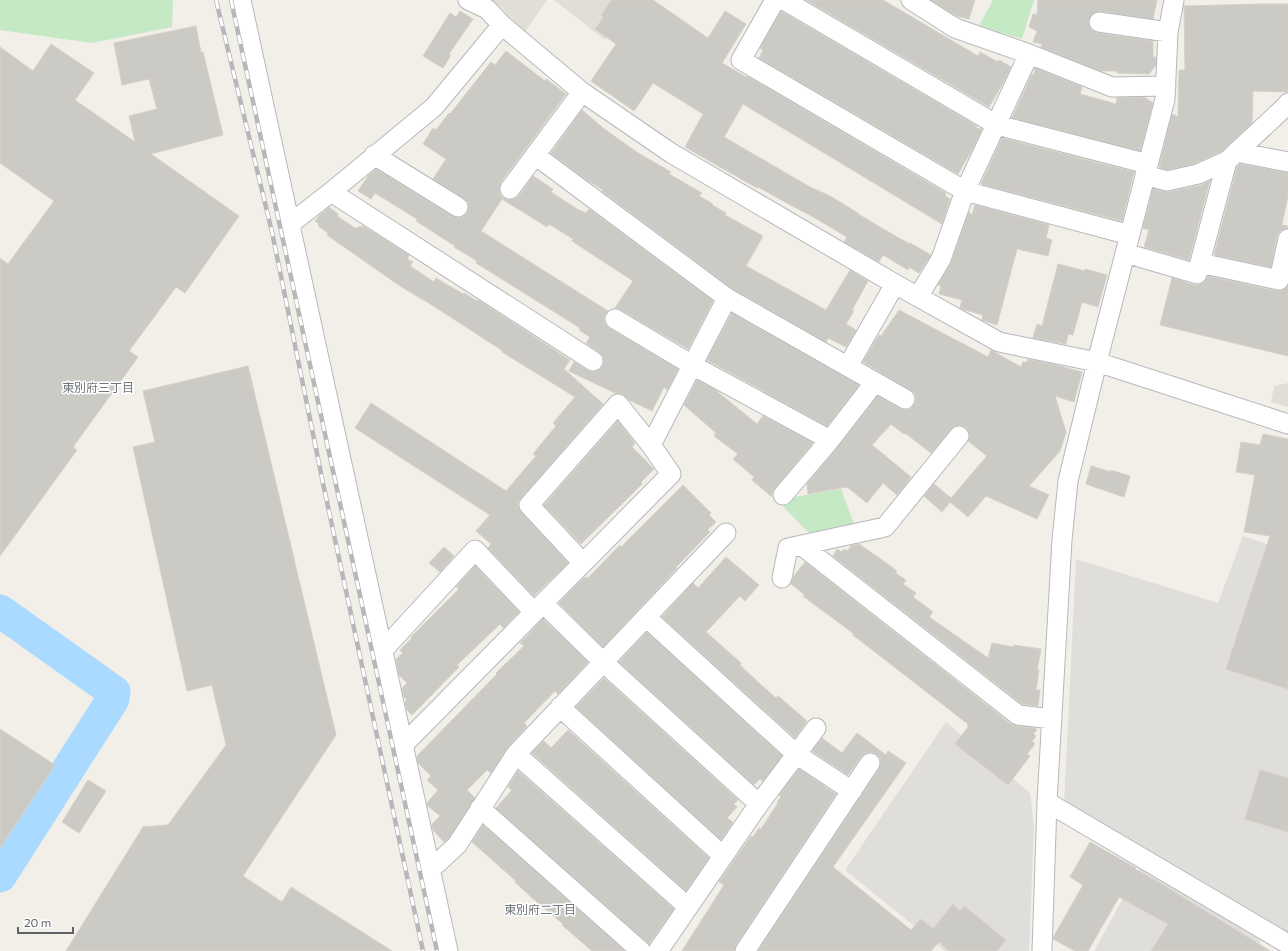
<svg xmlns="http://www.w3.org/2000/svg" width="1288" height="951" viewBox="0 0 1288 951" font-family="Commissioner,'Noto Sans JP',sans-serif">
  <rect width="100%" height="100%" fill="#f1efe8"/>
  <path fill="#e0deda" d="M1243,536L1288,551V935L1064,804L1076,559L1218,603Z
    M946,722L1030,793L1034,827L1029,951H945L845,870Z
    M1141,866L1261,941L1255,951H1094Z"/>
  <path fill="#e1ded6" d="M486,0H547L524,33L501,7Z
    M554,0H637L605,40Z
    M1288,383V407L1271,402L1274,386Z"/>
  <path fill="#c5e8c5" d="M0,0H173L172,27L92,43L0,30Z
    M993,0H1034L1022,39L979,26Z
    M841,489L854,524L809,533L782,505L789,498Z"/>
  <g fill="none" stroke-linecap="round" stroke-linejoin="round">
    <path stroke="#aadaff" stroke-width="33" d="M0,611L114,692L113,699L0,876"/>
  </g>
  <path fill="#cccac5" stroke="#d6d1c6" d="M611,0H653L708,38L725,11L746,24L722,63L746,77L747,76L946,193L945,196L950,199L942,224L743,104L724,137L810,187L830,196L858,213V214L897,237L910,244V243L931,255L919,273L909,267L908,270L883,255L879,262L844,242L847,237L808,214L796,208L758,187L757,188L685,147L703,114L653,83L634,111L591,81L616,44L595,29L604,17L601,16Z
    M806,0H883L978,56L980,52L998,62L999,60L1011,67L1003,83L989,107Z
    M931,0H975L969,19L956,16Z
    M1038,0H1157L1153,19L1100,11L1095,12L1091,15L1088,21L1089,26L1092,30L1097,33L1153,41V57H1156V65L1149,74L1117,73V71H1100L1041,47L1042,44L1033,42L1037,31L1029,27L1033,14L1037,15Z
    M1262,4H1288V92L1253,91L1252,123L1221,152L1194,164L1167,170L1159,167L1172,114L1178,117L1179,70H1185L1184,6Z
    M460,11L473,19L449,54L451,55L443,68L423,56L450,13L456,17Z
    M781,11L977,126L976,128L982,129L973,148L958,174L759,58L763,50L760,48Z
    M196,26L201,53L203,52L223,135L151,154L239,216L185,293L176,287L129,351L138,357L73,447L77,450L0,556V258L8,264L54,201L0,163V47L33,71L51,44L94,73L75,100L135,142L129,116L157,109L149,79L122,85L114,43Z
    M506,51L545,81L546,79L566,94L501,182L499,188L500,194L503,198L509,200L515,199L519,196L533,176L553,189L551,192L577,209L586,213L589,209L713,301L688,349L621,310L615,308L633,281L572,241L573,239L549,224L547,227L502,199L481,231L608,311L605,314L604,319L605,324L609,328L678,369L667,390L664,387L652,411L629,400L622,394L615,393L569,371L574,362L587,370L593,372L598,371L602,367L604,362L603,356L599,352L586,343L590,337L579,330L580,328L476,263L477,261L454,247L455,246L416,221L417,219L375,193L371,199L358,191L368,176L376,169L452,216L458,218L463,217L467,213L469,207L468,202L464,198L433,179L446,159L423,144L433,128L436,130L449,113L450,114L491,62L495,65Z
    M1035,68L1082,87L1080,94L1116,104L1117,98L1144,97L1153,103L1140,151L1012,118L1032,74L1034,75Z
    M582,110L603,128L638,153L671,172L669,174L702,193L699,196L713,204L712,205L726,213L725,215L763,236L746,266L826,310L850,270L868,281L852,310L854,311L846,324L856,330L846,347L828,338L826,342L733,289L602,191L603,190L584,178L551,153Z
    M1002,138L1134,172L1122,221L981,184Z
    M1240,164L1288,173V196L1282,225L1288,226V228L1280,231L1277,236L1271,267L1214,255L1237,167Z
    M1210,180L1189,260L1144,247L1149,230L1143,228L1153,189L1169,192L1201,185Z
    M975,205L1049,225L1046,238L1052,240L1048,256L1017,249L997,325L982,320L983,315L965,310L960,308L962,300L939,294L941,286L938,285L951,263L969,212L972,215Z
    M329,207L338,214L337,216L355,228L363,226L409,255L407,259L413,262L410,266L434,282L436,278L463,294L464,293L477,301L478,300L570,360L564,369L603,404L521,498L518,502V507L521,512L568,563L534,596L488,548L491,544L476,531L490,515L355,428L371,403L506,491L536,456L533,454L556,426L553,423L575,397L502,352L503,351L432,305L400,286L327,235L328,233L318,226L319,224L315,221L319,216Z
    M1058,264L1085,271V269L1107,275L1098,307L1082,302L1073,335L1068,334L1066,344L1033,338L1037,324L1042,326Z
    M1208,276L1277,291L1283,290L1288,286V356L1160,325L1172,278L1194,285H1199L1205,282Z
    M899,310L988,357L991,350L1021,367L1023,362H1027L1028,359L1060,366L1082,372L1074,402L1055,396L1066,432L1060,451L1029,486L1049,495L1037,519L986,496L968,517L950,502L942,512L924,496L934,484L951,498L987,456L968,441L970,437L969,432L966,427L960,425L955,426L951,429L931,453L905,433L904,434L891,424L872,445L911,477L897,495L883,483L867,503L847,487L808,494L807,484L838,447L878,396L900,409L905,410L910,409L915,404L916,399L915,394L911,390L863,362L879,335L881,336Z
    M732,313L859,385L827,426L707,360Z
    M248,366L336,735L243,876L282,902L291,887L392,951H66L143,827L168,825L226,745L212,685L187,691L133,447L155,442L143,391Z
    M697,380L714,389L757,424L763,416L813,443L775,488L772,493V497L752,480L754,477L733,459L738,454L714,436L716,433L684,405Z
    M618,421L635,443L632,447L654,469L641,482L642,484L581,544L544,505Z
    M1263,434L1288,439V689L1226,669L1270,536L1244,532L1255,475L1236,472L1241,442L1260,445Z
    M1091,466L1111,472V470L1130,476L1124,497L1086,484Z
    M683,485L711,513L709,515L716,522L707,530L710,532L680,563L676,567L677,568L603,647L559,603L585,577L587,578H588L620,545L621,547Z
    M859,544L882,560L897,571L895,573L906,580L903,584L916,593L913,597L933,612L929,617L988,658L992,643L1014,647V645L1041,649L1037,670H1039L1036,690H1040L1038,706L1022,704L833,556L837,549L842,552L844,549L847,551L851,546Z
    M444,547L454,556L440,572L429,563Z
    M726,557L759,585L745,601L740,596L706,632L741,663L740,665L760,684L776,698L778,696L807,721L795,738L662,617L693,583L698,588L699,587Z
    M805,562L1011,724L1017,726L1035,728L1037,730L1033,734L1036,736L1032,741L1035,744L1027,754L1030,756L1008,785L955,744L969,726L967,725L968,724L853,635L854,634L803,596L805,595L791,584L794,576Z
    M475,566L519,612L503,628L500,624L457,665L459,667L412,715L407,710L405,702L407,700L404,697L402,688L407,683L399,675L396,659L403,653L400,650L412,638L411,637L459,589L456,587Z
    M543,619L588,662L558,694L555,691L524,723L527,726L507,748L491,773L487,770L467,790L475,798L449,838L444,842L433,830L432,824L440,816L427,805V803L438,790L427,780L431,776L418,763L417,756L497,674L496,673L524,646L520,643Z
    M647,632L782,756L763,781L760,779L755,784H753L619,662Z
    M604,678L738,800L734,804L737,807L727,818L733,822L721,840L576,707Z
    M0,729L55,765L0,848Z
    M568,730L709,858L686,891L532,753L544,741L551,748Z
    M857,733L886,755L888,751L906,763L833,867L911,930L921,919L933,929L953,904L960,911L964,906L1006,940L997,951H949L939,942L931,951H758L879,769L881,763L880,758L876,754L871,752L865,753L861,757L848,775L812,751L822,738L842,753Z
    M799,769L836,794L736,945L734,951H682L724,885L719,882L751,836L753,837L759,828L761,829L778,803L777,802L781,797L779,795Z
    M1260,770L1288,778V832L1245,819Z
    M518,771L674,909L649,944L496,808L512,790L508,787Z
    M88,780L106,791L79,833L62,822Z
    M483,825L624,950L623,951H592L562,925L563,924L530,896L515,882L516,881L472,842Z
    M1090,842L1136,868L1135,869L1163,885L1270,951H1151L1168,924L1119,897L1088,951H1075L1053,939L1054,936L1083,885L1070,877Z"/>
  <g fill="none" stroke-linecap="round" stroke-linejoin="round">
    <defs>
      <path id="minor" d="M241,0L448,951
        M468,0L487,9L502,25L582,92L671,153L895,284L999,342L1097,362L1288,424
        M775,0L741,60L965,191L1130,235
        M784,0L997,125L1148,164
        M911,0L955,28L1029,54L1112,87L1166,86
        M1099,22L1168,32
        M1236,152L1288,162
        M374,155L458,207
        M535,155L727,298L905,399
        M1145,175L1167,181L1198,174L1227,161L1286,106L1288,103
        M510,189L582,92
        M331,192L434,107L502,25
        M290,224L331,192L593,361
        M1125,253L1197,274L1227,161
        M1200,263L1279,280L1288,239
        M918,297L941,259L965,191L1029,54
        M615,319L692,365L830,440
        M848,366L895,284
        M651,445L727,298
        M783,495L830,440L875,382
        M801,545L1018,715L1052,719
        M782,578L788,548L885,527L959,436
        M543,603L603,662L759,804
        M646,617L796,754L852,791
        M383,650L475,550L534,612
        M560,707L723,856
        M403,745L671,474L651,445L618,404L529,505L583,563
        M516,754L688,907
        M1047,802L1288,944
        M480,808L641,951
        M430,870L457,845L516,754L726,533
        M658,951L759,804L816,728
        M745,951L870,763
        M1042,951L1047,802L1062,540L1068,481L1097,362L1165,99L1168,32L1174,0"/>
    </defs>
    <use href="#minor" stroke="#b5b8bc" stroke-width="21"/>
    <use href="#minor" stroke="#fff" stroke-width="19"/>
    <defs>
      <path id="rail" d="M216,0L272,232L324,488L423,951
        M231,0L437,951"/>
    </defs>
    <use href="#rail" stroke="#b6b7b8" stroke-width="4.5"/>
    <use href="#rail" stroke="#fff" stroke-width="3" stroke-dasharray="9" stroke-linecap="butt"/>
  </g>
  <g text-anchor="middle" stroke-width="3" stroke-linejoin="round" paint-order="stroke">
    <g font-size="12" fill="#70757a" stroke="#fff">
      <text x="98" y="392">東別府三丁目</text>
      <text x="540" y="914">東別府二丁目</text>
    </g>
  </g>
  <path d="M18 927v6h55v-6" fill="none" stroke="#5f6368" stroke-width="2"/>
  <text x="24" y="927" font-size="12" fill="#5f6368" stroke="#ffffff" stroke-width="3" paint-order="stroke">20 m</text>
</svg>
